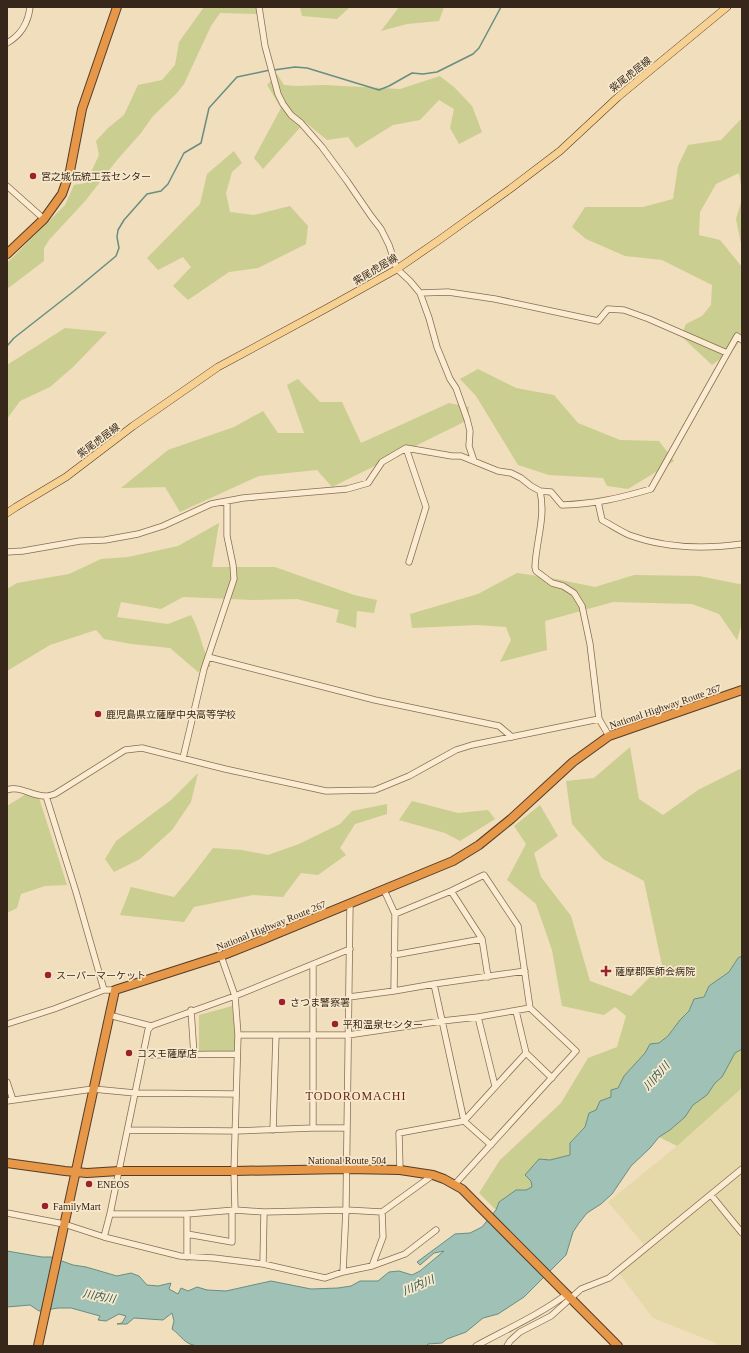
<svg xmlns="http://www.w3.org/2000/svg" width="749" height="1353" viewBox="0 0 749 1353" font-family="'Times New Roman','Noto Sans JP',serif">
  <rect width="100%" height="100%" fill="#f0debc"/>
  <path fill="#e6d9a9" d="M742,1088V1346H716V1343L653,1318L618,1272L647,1248L608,1202L677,1146Z"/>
  <path fill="#cace90" d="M204,7H259L257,14L220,13L211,26L184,84L177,93L153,116L141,133L117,160L86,200L49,240L44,248V261L7,289V263L65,205L74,185L86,183L99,155L96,141L108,128L124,115L138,85L162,80L175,65L179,42Z
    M300,7H350L337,19L302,16Z
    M399,7H444L439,21L407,24L381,31Z
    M277,74L284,85L297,86L324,85L400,89L440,76L455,88L472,106L482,132L459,144L450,128L454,109L439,100L420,120L393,125L356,148L348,137L327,140L305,122L263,169L254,158L281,108L267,85Z
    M742,118V191L739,173L716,184L700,212L699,235L720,240L742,267V338L734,349L712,365L681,336L686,324L702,316L711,305L712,285L662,260L625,256L586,239L572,227L585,207H643L673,199L678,166L688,145L721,140Z
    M234,151L242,163L232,172L226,193L230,212L254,215L290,206L308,226L306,244L258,268L229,272L188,300L173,286L191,267L183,257L158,270L147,258L200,204L207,174Z
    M742,199V245L741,244L736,219Z
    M65,328L107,332L73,367L50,387L20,401L7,419V365Z
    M478,369L516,388L554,395L578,423L620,440L659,441L674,461L628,489L607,486L603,478L549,475L518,465L476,396L460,379Z
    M298,379L320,402H342L361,443L449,403L469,407L468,420L332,487L317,470L259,476L180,512L165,487L121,488L168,450L234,427L263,411L278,433H304L287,385Z
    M219,523L212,567H275L354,595L377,600L374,613L357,611L356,628L336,622L339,610L297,599L253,600L183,597L161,609L121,602L117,617L168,624L191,615C201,633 202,649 211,666L198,672L170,648L132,644L104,639L96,630L50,645L7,671V589L17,583L69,574L101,559L128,557L178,546Z
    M517,573L551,578L595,587L634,575L699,576L739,584L742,583V623L737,640L719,614L692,604L613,602L545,621L547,650L500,662L511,640L506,627L477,625L412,628L410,614L478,594Z
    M630,747L639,799L663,815L698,790L742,768V956L738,958L729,972L709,986L704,997L694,999L689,1011L680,1020L668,1036L659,1043L650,1044L645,1053L624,1076L618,1088L612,1097L600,1101L596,1110L589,1113L585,1127L570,1143V1155L550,1160L539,1159C533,1167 529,1176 532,1187L499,1202L496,1210L479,1193L500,1160L561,1103L588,1058L617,1047L626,1016L615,1007L604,1015L562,1006L552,950L536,904L507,880L526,844L514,826L540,805L558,836L534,853L541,877L571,916L590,981L631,996L662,965L644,881L603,859L572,824L566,781L594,778Z
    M198,773L191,802L172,830L140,859L114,872L105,859L116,841L171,800Z
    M26,794L39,798L67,885L45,886L21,894L17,908L7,913V806Z
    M412,801L458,813L488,810L495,819L460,841L445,833L399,820Z
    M387,804V814L355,824L340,848L346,855L318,875L301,873L283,897L253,895L194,907L184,922L120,915L131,887L174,897L190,878L213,848L242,850L268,855L299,844L340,824L352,811Z
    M232,1006L236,1036L234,1052H199V1015Z
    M742,1049V1088L677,1146L659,1137L670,1130L685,1117L693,1105L707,1095L715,1083L722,1077L735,1052Z"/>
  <path fill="#a0c1b5" stroke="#688e83" d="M742,956V1049L735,1053L722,1077L715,1083L707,1095L693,1105L685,1117L670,1130L659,1137L650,1148L631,1166L612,1194L601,1204L587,1213L579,1223L573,1232L566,1255L524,1297L498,1314L483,1318L466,1332L447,1339L442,1343L428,1344L426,1346H199C184,1345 182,1336 172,1329L174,1321L172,1313L163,1320L134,1318L127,1324H117L122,1323L126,1316L119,1314L106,1321L98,1320L100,1316L71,1308H58L39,1311L30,1305L7,1307V1251L42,1257H51L73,1265L86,1267L117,1276L131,1273L139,1276L147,1285L158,1286L171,1283L169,1289L178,1294L181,1288L188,1291L197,1287L207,1290L226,1291L271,1281L311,1289L338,1288L351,1286L360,1281H378L389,1272L399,1271L412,1275L420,1271L444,1251L434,1253L420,1265L417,1262L455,1234L470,1233L482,1227L496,1210L499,1202L516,1190H526L532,1187L531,1181L525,1175L539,1159L550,1160L570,1155V1143L585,1127L589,1113L596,1110L600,1101L611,1097V1090L618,1088L624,1076L645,1053L650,1044L659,1043L668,1036L680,1020L689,1011L694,999L704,997L709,986L729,972L738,958Z"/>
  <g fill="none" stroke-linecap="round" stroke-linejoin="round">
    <path stroke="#688e83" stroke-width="1.5" d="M274,70L295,67L307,68L379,90L389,86L412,73L423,74L437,72L473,54L479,48L501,7
      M7,346L14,338L74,291L116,256L119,248L117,237L118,230L124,220L147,194L161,191L168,184L184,153L201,143L209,108L237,77L270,70"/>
    <defs>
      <path id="minor" d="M259,7L265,46L278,94L283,104L291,115L301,123L322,147L347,181L371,216L381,229L389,245L397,269L410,281L420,293L429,318L437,347L450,379L456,388L467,419L470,431L469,446L474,461
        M7,43C21,35 28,24 30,7
        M7,186L44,219
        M420,293L448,292L495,299L598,321L608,309L624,310L649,319L727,353
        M406,448L426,507L409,562
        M540,491L551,492L562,505C595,504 620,498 651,489L737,336L742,340
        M598,502L602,520C611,525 620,531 629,535C664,548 705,549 742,544
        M7,552L23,551L80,541L105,540L138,534L163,526L211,504L243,498L347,489L368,483L382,462L406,448L452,456H461L498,471L511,473L521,478L531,486L540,491C546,517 536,541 535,567L536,571L552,583L563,586L574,593L582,606L590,644L599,719L609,736
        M208,657L375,700L499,726L512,737
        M183,758L204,669L234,579L233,565L227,536V501
        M7,790C20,785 33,797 46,796C49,796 52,795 55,794L125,750L142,748L225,769L326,791L375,790L409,776L456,750L472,745L599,719
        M46,796L76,892L104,990
        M384,890L395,914L394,991
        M451,891L482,939L488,977
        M395,914L451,891L484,875L518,926L530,1008L576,1051L455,1184
        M394,955L482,939
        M221,956L235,996L238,1035L234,1171L235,1210
        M434,984L464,1121L491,1145
        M349,997L394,991L434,984L525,971
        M191,1010L194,1055
        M516,1011L526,1053L552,1078
        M109,1015L151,1026L235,996L350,949
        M478,1017L495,1086
        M7,1024L54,1009L104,990H115
        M238,1035H348L442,1021L478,1017L530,1008
        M143,1055L237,1054
        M7,1082L13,1100
        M7,1101L93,1089L135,1093L236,1094
        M313,1128V964
        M128,1130L235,1131L313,1128H347
        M273,1130L276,1035
        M400,1170L399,1133L464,1121L526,1053
        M711,1195L742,1233
        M7,1213L64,1224L104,1237L180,1256L214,1258L263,1264L325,1278L343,1272L346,1210L350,904
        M110,1214H187L235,1210L264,1212L346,1210L382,1212L433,1175
        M187,1234L232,1242V1211
        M104,1237L110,1214L148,1030L151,1026
        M187,1257V1214
        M263,1264L264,1212
        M372,1266L405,1254L436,1230
        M343,1272L372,1266L383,1237L382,1212
        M476,1346C507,1329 539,1315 567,1294
        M507,1346L510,1341L520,1332L551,1316L581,1289L609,1278L742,1169"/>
      <path id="major" d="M7,513L16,507L66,477L133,426L218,367L329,307L397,269L442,238L510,189L560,151L618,97L727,7"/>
      <path id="highway" d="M7,254L44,219L62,194L70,171L82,109L117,7
        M7,1163L65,1171L87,1173L119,1171H234L346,1169L400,1170L433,1175L444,1179L462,1189L618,1346
        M38,1346L115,990L221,956L259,941L453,861L479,845L511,819L573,762L609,736L742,690"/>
    </defs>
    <use href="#minor" stroke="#886d55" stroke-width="7"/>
    <use href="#major" stroke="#553c2a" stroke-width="8"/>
    <use href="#highway" stroke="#553c2a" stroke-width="10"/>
    <use href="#minor" stroke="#fbebd0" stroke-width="5.5"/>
    <use href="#major" stroke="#f6d191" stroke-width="7"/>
    <use href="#highway" stroke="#e69747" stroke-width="8"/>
  </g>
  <g fill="#9a222a" stroke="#f7e8cc" stroke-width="1.5">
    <circle cx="33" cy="176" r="4"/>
    <circle cx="98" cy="714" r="4"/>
    <path d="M604 965h4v4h4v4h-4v4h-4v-4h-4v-4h4z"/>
    <circle cx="48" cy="975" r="4"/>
    <circle cx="282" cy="1002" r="4"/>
    <circle cx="335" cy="1024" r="4"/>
    <circle cx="129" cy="1053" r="4"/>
    <circle cx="89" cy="1184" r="4"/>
    <circle cx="45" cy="1206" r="4"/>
  </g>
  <g text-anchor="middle" stroke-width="3.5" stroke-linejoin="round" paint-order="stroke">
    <g font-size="10" fill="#37271b" stroke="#f7e8cc">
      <text transform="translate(630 74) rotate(-39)" y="4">紫尾虎居線</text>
      <text transform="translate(375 269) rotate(-31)" y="4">紫尾虎居線</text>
      <text transform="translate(98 440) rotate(-37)" y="4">紫尾虎居線</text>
      <text transform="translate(665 706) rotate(-19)" y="4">National Highway Route 267</text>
      <text transform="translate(271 925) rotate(-22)" y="4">National Highway Route 267</text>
      <text x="347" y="1164">National Route 504</text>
    </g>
    <g font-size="10" fill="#37271b" stroke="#f7e8cc" text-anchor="start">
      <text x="41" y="180">宮之城伝統工芸センター</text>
      <text x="106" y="718">鹿児島県立薩摩中央高等学校</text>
      <text x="615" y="975">薩摩郡医師会病院</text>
      <text x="56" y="979">スーパーマーケット</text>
      <text x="290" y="1006">さつま警察署</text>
      <text x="343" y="1028">平和温泉センター</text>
      <text x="137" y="1057">コスモ薩摩店</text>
      <text x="97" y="1188">ENEOS</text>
      <text x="53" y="1210">FamilyMart</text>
    </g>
    <g font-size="11" font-style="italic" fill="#295752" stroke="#f7e8cc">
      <text transform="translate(656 1076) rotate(-48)" y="4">川内川</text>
      <text transform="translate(418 1285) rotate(-23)" y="4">川内川</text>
      <text transform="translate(99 1296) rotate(10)" y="4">川内川</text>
    </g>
    <g font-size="12" letter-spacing="1" fill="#652418" stroke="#f7e8cc">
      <text x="356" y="1100">TODOROMACHI</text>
    </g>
  </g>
  <rect width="749" height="1353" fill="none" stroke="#37271b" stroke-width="16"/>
</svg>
